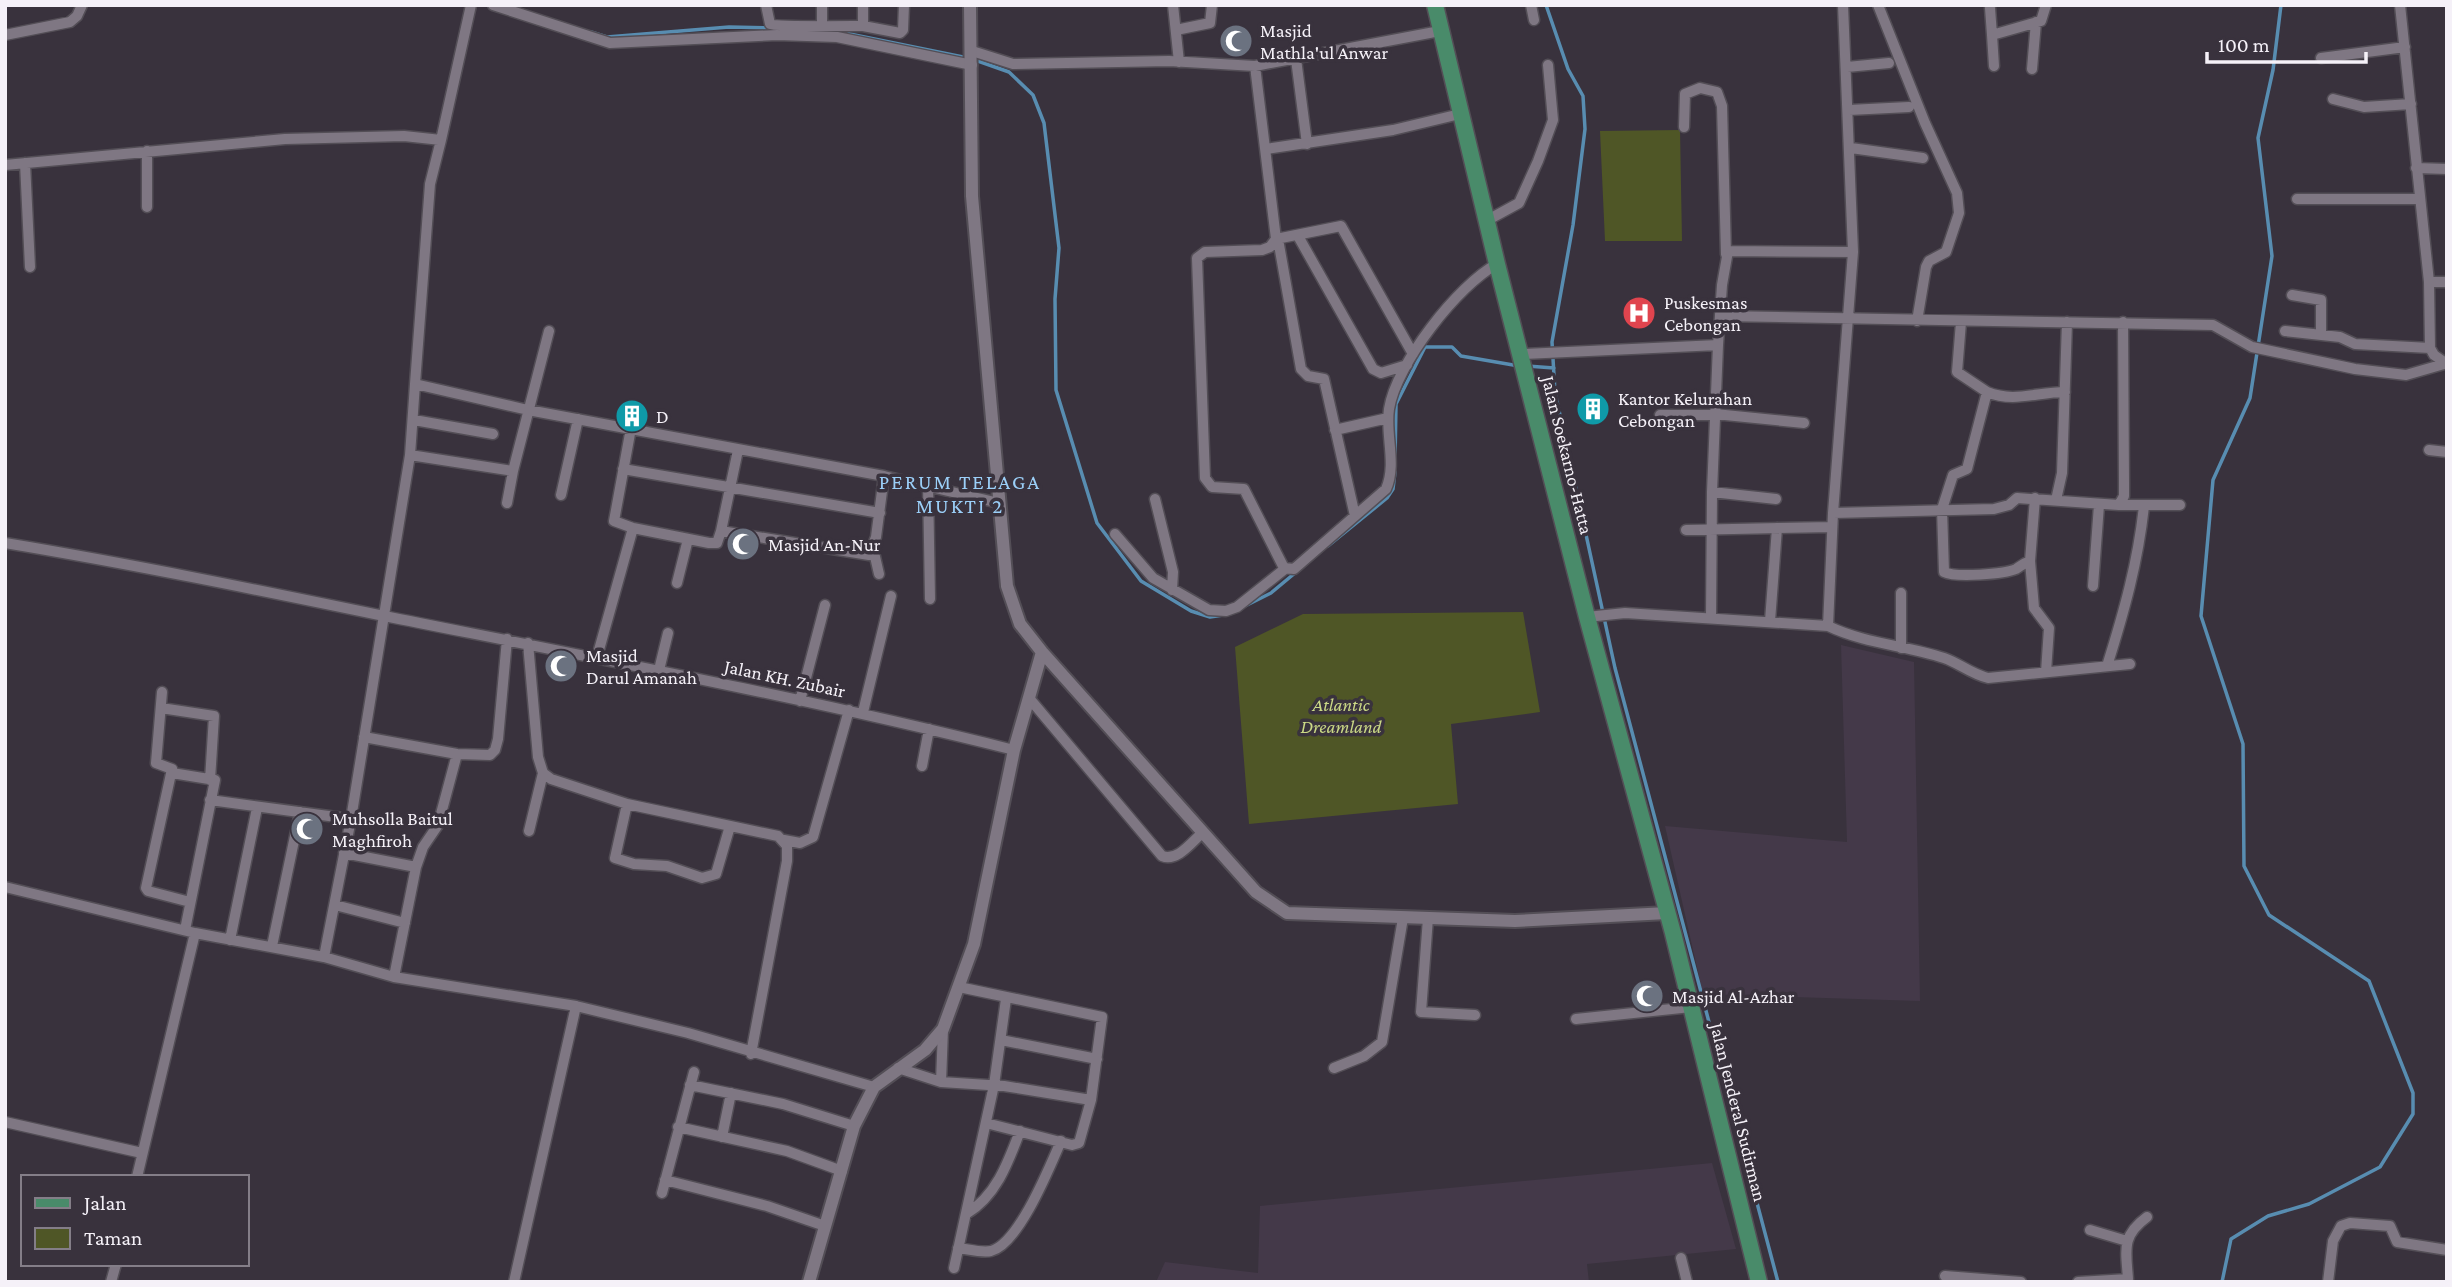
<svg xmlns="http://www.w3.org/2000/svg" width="2452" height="1287" viewBox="0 0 2452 1287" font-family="'Crimson Pro',serif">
  <rect width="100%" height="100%" fill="#39323d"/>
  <path fill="#443949" d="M1841,645L1914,662L1920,1001L1703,994L1665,826L1847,842Z
    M1712,1163L1736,1249L1587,1264L1589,1282H1156L1165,1262L1258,1273L1260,1206Z"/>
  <path fill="#4f5626" d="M1680,130L1682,241H1605L1600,131Z
    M1523,612L1540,712L1451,724L1458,804L1249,824L1235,647L1303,614Z"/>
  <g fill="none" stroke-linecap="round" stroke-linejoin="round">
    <path stroke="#588db1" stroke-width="3.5" d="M1546,5L1568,69L1583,96L1585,129L1573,225L1552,342L1555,392L1615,668L1778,1282
      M835,31L968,58
      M591,32L607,37L729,27L771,28
      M975,60L1009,72L1033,95L1044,123L1059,248L1055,299L1056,390L1097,523L1141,581L1191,611L1210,617L1230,614
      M1527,366L1554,368
      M1395,461L1396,404L1425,347H1452L1461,356L1519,366
      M1328,546L1387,498L1393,489L1395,472
      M1243,607L1271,593L1295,573
      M2222,1282L2231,1239L2268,1216L2309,1204L2380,1167L2413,1114V1093L2369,981L2269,915L2244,866L2243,744L2201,616L2213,480L2250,398L2272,256L2258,138L2273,70L2281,5"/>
    <defs>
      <path id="minor" d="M493,5L610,43L777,35L837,37L972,65
        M766,5L770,24C776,27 848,26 863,26V5
        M822,5V24
        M1173,5L1179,62
        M1531,5L1534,20
        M1878,5L1925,123L1957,193L1959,213L1946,252L1929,261L1926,267L1917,321
        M2400,5L2429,282L2430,348L2434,355L2447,364
        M1990,8L1992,35
        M863,26L900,33L903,30L904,5
        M1176,30L1210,23L1212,5
        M5,35L70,22L77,16L82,5
        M972,51L1013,64L1169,61L1255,66L1440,31
        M2321,58L2405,47
        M1296,59L1307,144
        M1255,66L1276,239L1270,247L1262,250L1205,252L1197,258L1205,478L1212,487L1244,489L1284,568L1294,569L1386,489C1397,464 1385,435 1389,409C1396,364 1458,285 1497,264
        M1994,66L1992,35L2041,21L2046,5
        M1847,67L1889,63
        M2032,69L2036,22
        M2333,99L2364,107L2411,104
        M1849,110L1909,107
        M1684,127L1685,94L1700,88L1717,92L1722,106L1726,254
        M441,140L471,5
        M1851,148L1923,158
        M1266,149L1393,130L1460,114
        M147,151V207
        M25,163L30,267
        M5,165L285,139L404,136L441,140L430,184L415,384
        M2416,168L2447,169
        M2297,199H2420
        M1486,221L1519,203L1538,161L1553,120L1548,65
        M1298,236L1373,369L1381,373L1407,365
        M1276,239L1341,226L1413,354
        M1278,239L1301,369L1308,376L1324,379L1355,516
        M2429,282H2447
        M2292,295L2321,300V335
        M1720,316L2213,325L2252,347L2355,369L2406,375L2444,364
        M1961,322L1957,372L1987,392L1967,469L1953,475L1942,509L1944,572C1956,578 2004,574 2016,569C2021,566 2024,563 2030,561
        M2285,331L2340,337L2355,344L2430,348
        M1718,345L1712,492L1776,499
        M1522,354L1718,345L1722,285L1728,251L1853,252
        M1987,392C2014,403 2037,392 2065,392
        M1715,414L1804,423
        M1660,415H1715
        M414,420L493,434
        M631,428L614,521L633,528L709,543H717L721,531
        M1335,430L1388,418
        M738,450L721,531L869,555L876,537L884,476L999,503
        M2429,450L2447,452
        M410,455L513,471L549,331
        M623,469L880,513
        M928,484L930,599
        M561,495L578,419
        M2035,498L2030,561L2034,608L2049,628L2046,672
        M1155,499L1173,572L1172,590
        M2056,500L2062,473L2067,322
        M507,503L513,471
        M2119,505H2180
        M1833,513L1994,509L2009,505L2017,498L2119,505L2124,496V483L2123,322
        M1686,530L1832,527
        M1115,534L1153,578L1209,610L1226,611L1237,607L1286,568
        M5,543C132,564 258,590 384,616C595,658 806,698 1014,750
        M873,548L879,574
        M677,583L688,539
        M2093,586L2099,505
        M1587,617L1625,613L1828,626L1833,513L1853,252L1843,5
        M1711,618L1712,492
        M1770,621L1777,528
        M1828,626C1866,644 1905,645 1944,658C1959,663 1971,674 1988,678L2130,664
        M528,643L538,757L543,773L551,779L627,804L778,836L787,846V861L751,1054
        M1901,648V593
        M597,657L633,528
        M2107,666C2124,612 2138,562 2144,506
        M659,670L668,633
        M162,692L156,763L172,769L146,888L148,891L190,902
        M1029,698L1162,856C1177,862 1191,843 1202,833
        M800,701L825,605
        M161,708L214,716L210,780
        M863,712L891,596
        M364,737L457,754L490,755L495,750L498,739L507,639
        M922,766L929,729
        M172,773L215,780L185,930
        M210,800L351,819
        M627,804L615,858L634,864L667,866L702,878L716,874L730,826
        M529,831L543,773
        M784,840L800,843L813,837L849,710
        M344,853L416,867
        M5,887L195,933L324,957L394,977L576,1006L688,1033L874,1087
        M335,905L405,923
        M1428,918L1421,1012L1475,1015
        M230,940L257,808
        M272,946L300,812
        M324,957L351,819L410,455L415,384L528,410L884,476
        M394,977L416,867L423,847L438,825L457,754
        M959,987L1102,1017L1091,1100L1079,1143L1072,1145L986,1123
        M1576,1019L1691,1007
        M1001,1040L1097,1059
        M898,1068L941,1082L1004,1086L1091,1100
        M1334,1068L1364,1056L1382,1042L1403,918
        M941,1082L943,1029
        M690,1085L783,1104L854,1126
        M5,1122L142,1153
        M678,1127L787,1151L842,1171
        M722,1137L731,1093
        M137,1177L195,933
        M665,1180L767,1206L825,1226
        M662,1193L694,1072
        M966,1214C996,1196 1008,1163 1020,1131
        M2090,1230L2127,1241
        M958,1248C968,1249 981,1253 991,1251C1019,1244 1050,1166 1061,1141
        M1681,1258L1687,1282
        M954,1268L994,1085L1006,999
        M1945,1276L2021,1282
        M111,1282L116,1264
        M514,1282L576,1006
        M2078,1282L2128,1279C2126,1250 2121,1236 2147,1217
        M2328,1282L2333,1241L2341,1226L2350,1223L2390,1226L2397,1242L2447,1250"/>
      <path id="tertiary" d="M970,5L972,196L1007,586L1020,624L1042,652L1256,892L1287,913L1515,921L1667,913
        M809,1282L854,1126L874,1087L925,1050L943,1029L974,944L1014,750L1042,652"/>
      <path id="primary" d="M1435,5L1497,264L1587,617L1673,933L1759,1282"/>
    </defs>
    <use href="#minor" stroke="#534e56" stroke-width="13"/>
    <use href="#tertiary" stroke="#534e56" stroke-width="16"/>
    <use href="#primary" stroke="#534e56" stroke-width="19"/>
    <use href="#minor" stroke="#7f7783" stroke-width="10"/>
    <use href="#tertiary" stroke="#7f7783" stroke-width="12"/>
    <use href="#primary" stroke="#498b6a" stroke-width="16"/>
  </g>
  <defs>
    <symbol id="mosque-disc" viewBox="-11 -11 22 22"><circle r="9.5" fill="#6b7280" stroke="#39323d"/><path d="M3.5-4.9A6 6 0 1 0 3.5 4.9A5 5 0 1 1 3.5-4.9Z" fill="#fff"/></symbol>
    <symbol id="hospital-disc" viewBox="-11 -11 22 22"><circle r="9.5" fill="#e0444e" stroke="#39323d"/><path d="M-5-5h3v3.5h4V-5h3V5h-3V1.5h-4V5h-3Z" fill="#fff"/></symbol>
    <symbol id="building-disc" viewBox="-11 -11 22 22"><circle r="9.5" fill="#0f9aa8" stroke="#39323d"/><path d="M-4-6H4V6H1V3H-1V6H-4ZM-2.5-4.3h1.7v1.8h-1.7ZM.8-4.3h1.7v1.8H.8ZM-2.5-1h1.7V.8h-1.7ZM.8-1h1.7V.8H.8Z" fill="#fff"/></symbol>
  </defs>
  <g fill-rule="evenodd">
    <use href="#mosque-disc" x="1217" y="22" width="38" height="38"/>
    <use href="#hospital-disc" x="1620" y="294" width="38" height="38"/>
    <use href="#building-disc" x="1574" y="390" width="38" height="38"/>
    <use href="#building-disc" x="613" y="397" width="38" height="38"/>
    <use href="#mosque-disc" x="724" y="525" width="38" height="38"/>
    <use href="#mosque-disc" x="542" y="647" width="38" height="38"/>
    <use href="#mosque-disc" x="288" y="810" width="38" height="38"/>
    <use href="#mosque-disc" x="1628" y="977" width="38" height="38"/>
  </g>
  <g text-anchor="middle" stroke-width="7" stroke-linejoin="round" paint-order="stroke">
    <g font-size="19" fill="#f5f1f8" stroke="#39323d" text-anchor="start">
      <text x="1260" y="37">Masjid<tspan x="1260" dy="22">Mathla'ul Anwar</tspan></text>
      <text x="1664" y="309">Puskesmas<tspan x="1664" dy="22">Cebongan</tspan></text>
      <text x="1618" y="405">Kantor Kelurahan<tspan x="1618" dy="22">Cebongan</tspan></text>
      <text x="656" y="423">D</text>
      <text x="768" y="551">Masjid An-Nur</text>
      <text x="586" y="662">Masjid<tspan x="586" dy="22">Darul Amanah</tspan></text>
      <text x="332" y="825">Muhsolla Baitul<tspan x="332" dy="22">Maghfiroh</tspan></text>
      <text x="1672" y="1003">Masjid Al-Azhar</text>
    </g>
    <g font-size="19" fill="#f5f1f8" stroke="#39323d">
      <text transform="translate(1568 455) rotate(76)" y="7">Jalan Soekarno-Hatta</text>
      <text transform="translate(785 678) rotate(12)" y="7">Jalan KH. Zubair</text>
      <text transform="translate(1739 1112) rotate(76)" y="7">Jalan Jenderal Sudirman</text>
    </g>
    <g font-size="19" font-style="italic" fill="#cbd986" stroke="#39323d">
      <text x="1341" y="711">Atlantic<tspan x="1341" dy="22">Dreamland</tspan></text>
    </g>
    <g font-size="21" letter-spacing="2" fill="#9bcff8" stroke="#39323d">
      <text x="960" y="489">PERUM TELAGA<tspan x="960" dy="24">MUKTI 2</tspan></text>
    </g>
  </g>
  <rect width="2452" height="1287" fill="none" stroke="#f5f1f8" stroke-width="14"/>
  <rect x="21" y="1175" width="228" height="91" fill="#39323d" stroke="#847e88" stroke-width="2"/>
  <rect x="35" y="1198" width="35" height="10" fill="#498b6a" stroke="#847e88" stroke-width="2"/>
  <text x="84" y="1210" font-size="21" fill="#f5f1f8">Jalan</text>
  <rect x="35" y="1228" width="35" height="21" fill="#4f5626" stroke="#847e88" stroke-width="2"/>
  <text x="84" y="1245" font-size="21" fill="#f5f1f8">Taman</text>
  <path d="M2207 52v10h159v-10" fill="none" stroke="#f5f1f8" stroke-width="3.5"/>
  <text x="2218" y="52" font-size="21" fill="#f5f1f8" stroke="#39323d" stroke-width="5" paint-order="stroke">100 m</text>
</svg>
